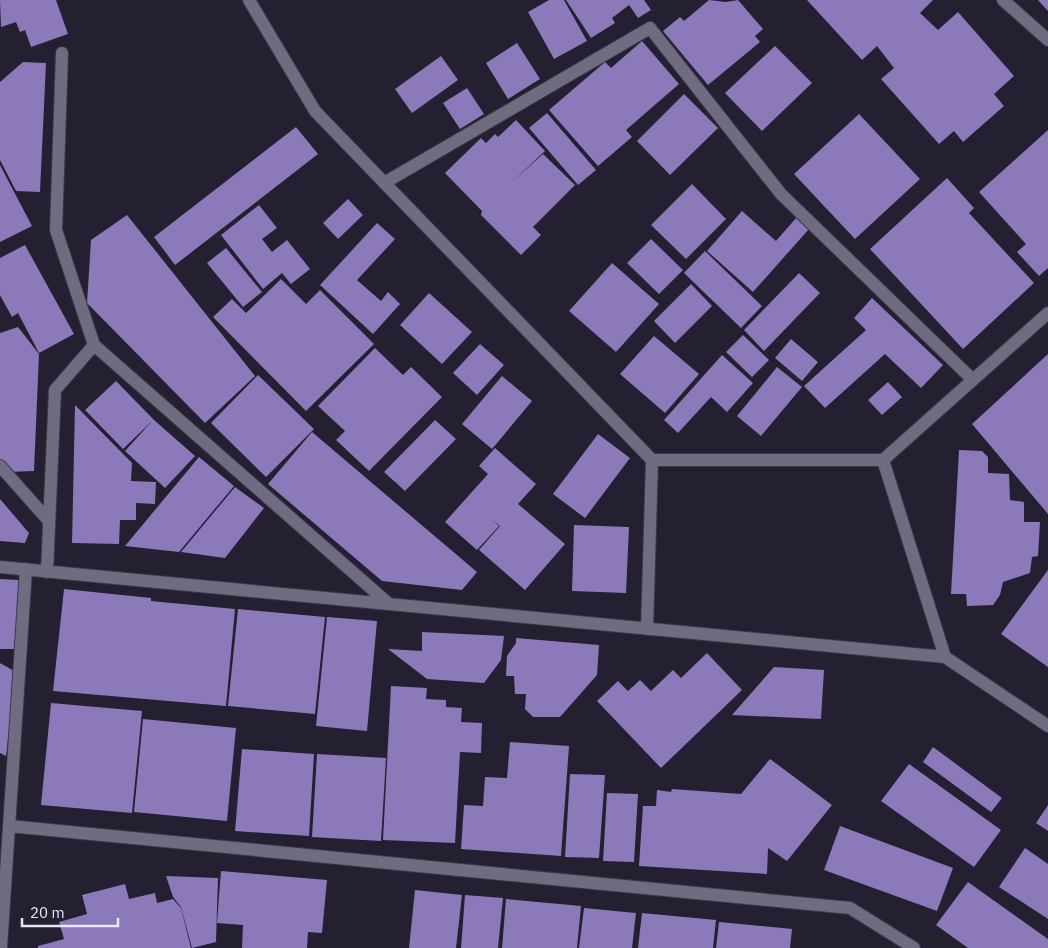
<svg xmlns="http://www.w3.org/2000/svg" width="1048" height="948" viewBox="0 0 1048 948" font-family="'IBM Plex Sans',sans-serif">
  <rect width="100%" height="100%" fill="#241f31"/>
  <path fill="#8b79ba" d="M0,0H56L68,34L31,47L25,30L20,32L16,22L1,27Z
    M549,0H564L587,41L554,59L528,12Z
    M566,0H644L651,10L638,18L629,5L612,18L615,23L591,38Z
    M709,0L726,2L738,0L763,29L755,36L760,42L708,85L663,31L680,17L684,21Z
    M807,0H933L920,13L938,30L958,12L1014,76L994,94L1004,106L963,142L954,131L939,144L881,79L894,68L877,46L862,60Z
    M1038,0H1048V11Z
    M642,41L679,84L626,130L632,137L598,166L549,110L605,62L611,68Z
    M517,43L540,79L508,99L486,63Z
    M775,46L812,83L762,131L725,93Z
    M441,56L458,80L412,113L395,89Z
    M23,62L46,63L40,192L16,191L0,160V82Z
    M467,88L484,114L460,129L443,103Z
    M684,94L718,128L670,175L637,141Z
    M547,113L596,170L578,185L529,128Z
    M859,114L920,179L855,239L794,174Z
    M516,120L545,151L511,183L543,154L575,185L533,227L541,235L521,255L481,215L482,211L445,173L481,138L486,143L495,134L498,137Z
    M296,127L318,154L175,265L154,237Z
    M1048,130V268L1039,276L1017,252L1026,244L979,192Z
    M0,165L32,226L0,242Z
    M947,178L974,208L969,213L1034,283L963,349L870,249Z
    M692,184L726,219L686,259L651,225Z
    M348,199L363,215L338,239L323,223Z
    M259,205L277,228L262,239L272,252L287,240L310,269L291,284L282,273L263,289L221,235Z
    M742,211L776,241L796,218L809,229L753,292L707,251Z
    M127,215L255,376L205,423L87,303L91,240Z
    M377,223L395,239L357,280L381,301L388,292L400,304L373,334L320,285Z
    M651,239L683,270L659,294L627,263Z
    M25,245L74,334L39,353L18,313L12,317L0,295V258Z
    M226,248L262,292L243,307L207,263Z
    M705,251L762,306L741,328L684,273Z
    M612,263L659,304L616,352L569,311Z
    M799,273L820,293L764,351L744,330Z
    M281,279L306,304L320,290L374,344L306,411L213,317L232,299L246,313Z
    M691,284L712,306L675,343L654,321Z
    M429,293L472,332L442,364L400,325Z
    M872,298L943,365L921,388L885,354L825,408L804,386L866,330L854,318Z
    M18,327L39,354L34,471L7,472L0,463V333Z
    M743,335L769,360L752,377L726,352Z
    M654,336L699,374L665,413L620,374Z
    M791,339L818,362L802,381L775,358Z
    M480,344L504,365L477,395L453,373Z
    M375,348L403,375L411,367L442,397L369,471L336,440L345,431L318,406Z
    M1048,354V514L972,424Z
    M722,355L753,383L727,412L711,397L678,433L664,420Z
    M777,367L802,387L761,436L737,416Z
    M258,375L314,429L266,477L211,423Z
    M502,376L532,401L492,449L462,424Z
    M116,381L154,420L195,456L165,488L125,451L152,421L123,449L85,410Z
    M888,382L902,397L882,415L868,400Z
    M75,405L132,463L131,481L156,482L155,504L136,503V520H120L119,544L72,543Z
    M435,420L456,439L405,491L384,472Z
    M312,432L477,572L462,590L382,581L268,484Z
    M598,434L630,458L585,518L553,494Z
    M495,448L536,484L518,504L565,544L525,590L479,550L500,526L491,519L499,526L477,550L445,522L488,474L479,466Z
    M959,450L982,451L988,457V473L1009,474L1010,500L1024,502V522H1040L1038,556L1032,557L1030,573L1003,582L1000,595L993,605L967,606L966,594H951Z
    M199,457L234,486L179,552L125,546Z
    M235,487L264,508L225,558L181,552Z
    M0,499L29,533L25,543L0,541Z
    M574,525L629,527L626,593L572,591Z
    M1048,570V667L1001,634Z
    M0,579L19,580L16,649H0Z
    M64,589L151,598V601L235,609L226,706L53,691Z
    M238,609L325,617L315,714L228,706Z
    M327,617L377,621L367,731L316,726Z
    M422,632L504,636L501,660L484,683L427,679L388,649L422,651Z
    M516,638L599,645L597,675L560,717H533L525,709L526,694H515L514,676H506L507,656L516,643Z
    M707,653L742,690L661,768L597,701L618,681L628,691L640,680L651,691L673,670L681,678Z
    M0,663L16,672L6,756L0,753Z
    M774,667L824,670L821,719L732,715Z
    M391,686L427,688L426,699L446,700V707L462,708L461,722L482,723L481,753L460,752L455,843L383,840Z
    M51,703L142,711L132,813L41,805Z
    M143,719L236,728L227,821L134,812Z
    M510,742L569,746L561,856L461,849L464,805L483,806L485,777L507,778Z
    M933,747L1002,798L991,812L923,762Z
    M242,749L314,754L309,836L235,831Z
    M317,754L386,758L381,841L312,837Z
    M770,759L832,805L787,861L768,848L767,874L639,866L643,806H656L657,790L671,792L672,789L741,794Z
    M909,764L1001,830L974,867L881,801Z
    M570,774L605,775L599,858L565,857Z
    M607,793L638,794L634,862L603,861Z
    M1048,805V831L1036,823Z
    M840,826L953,868L937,911L824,870Z
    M1025,848L1048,864V919L999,887Z
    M221,871L327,880L322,933L308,932L307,948H242L243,925L217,923Z
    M166,876L218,878L216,942L192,948L181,907L173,897Z
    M968,882L1048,939V948H968L936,925Z
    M125,884L129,899L155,893L157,903L173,899L181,908L191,948H38V946L64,939L59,922L87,914L82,895Z
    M415,890L462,895L456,948H409Z
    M465,895L503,898L498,948H461Z
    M506,899L581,906L577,948H502Z
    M584,908L636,913L632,948H579Z
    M642,913L716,920L713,948H638Z
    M719,922L792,929L790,948H716Z"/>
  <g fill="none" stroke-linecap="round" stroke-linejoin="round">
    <defs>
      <path id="minor" d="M249,0L315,111L652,460
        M1003,0L1048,40
        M62,53L56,230L94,345L389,604
        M384,183L650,28L781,194L973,380
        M883,460L945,657L1048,726
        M0,466L49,521
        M0,567L945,657
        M47,572L55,390L94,345
        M647,629L652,460H883L1048,313
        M9,826L850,908L914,948
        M1,948L26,569"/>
    </defs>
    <use href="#minor" stroke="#3e3948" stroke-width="14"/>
    <use href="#minor" stroke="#706b81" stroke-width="12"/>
  </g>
  <path d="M22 918v8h96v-8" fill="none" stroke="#eae7f4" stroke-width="2.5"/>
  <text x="30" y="918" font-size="15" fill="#eae7f4" stroke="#241f31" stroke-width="4" paint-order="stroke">20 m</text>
</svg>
